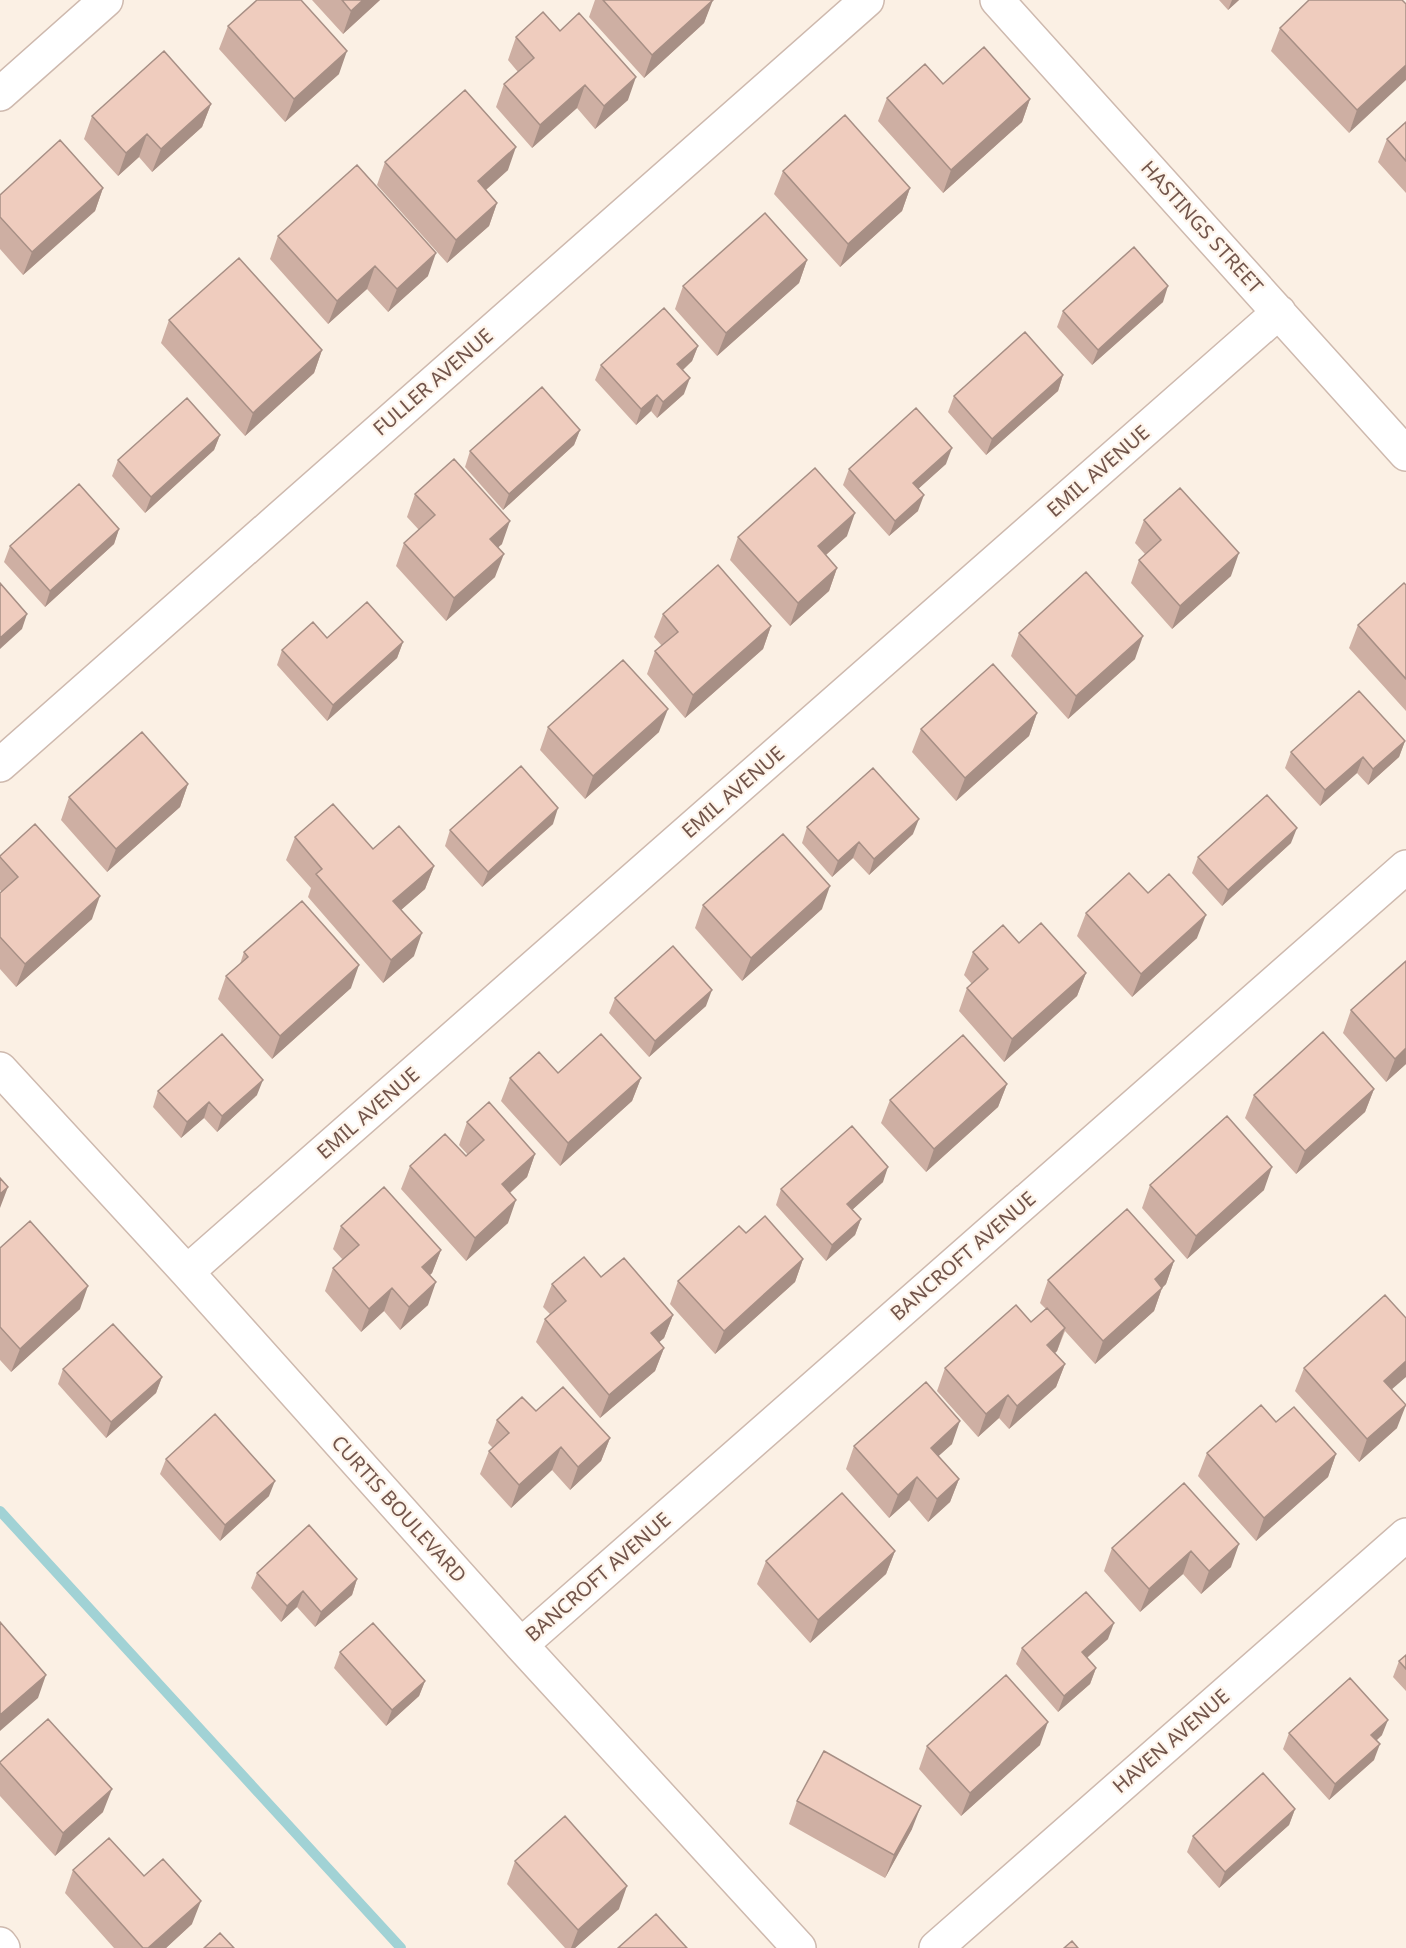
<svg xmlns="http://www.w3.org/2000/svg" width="1406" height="1948" viewBox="0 0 1406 1948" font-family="'Noto Sans',sans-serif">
  <rect width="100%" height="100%" fill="#fbf0e4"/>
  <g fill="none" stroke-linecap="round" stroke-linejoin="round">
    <path stroke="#a1d2d5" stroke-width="10" d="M0,1511L401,1948"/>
    <defs>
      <path id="minor" d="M997,0L1406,454
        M0,94L106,0
        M0,765L867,0
        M0,1069L187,1272L521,1645L799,1948
        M187,1272L1279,312
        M521,1645L1406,867
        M0,1944L3,1948
        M936,1948L1406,1535"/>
    </defs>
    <use href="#minor" stroke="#ceb9ae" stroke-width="36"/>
    <use href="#minor" stroke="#fff" stroke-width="33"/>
  </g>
  <path fill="#ceafa3" d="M312,0H380L343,34Z
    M595,0H712L704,23L644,78L589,17Z
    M1219,0H1239L1228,10Z
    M1402,0L1349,133L1271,51L1280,28Z
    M228,26L339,74L285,122L219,49Z
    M560,31L628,100L595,129L577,108L532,148L496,107L504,84L518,72L508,60L516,37Z
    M943,84L1030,99L1022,122L943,193L878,121L887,98Z
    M211,104L202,127L152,172L139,157L118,176L84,139L92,116Z
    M1406,122V193L1378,162L1387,139Z
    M385,162L508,170L486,190L497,203L489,226L447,263L377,185Z
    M783,171L910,188L902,211L840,267L774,194Z
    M103,188L95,211L23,275L0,249V195Z
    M278,236L428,276L388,312L367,289L328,324L270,259Z
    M807,260L799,283L717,356L675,309L683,286Z
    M1163,302L1092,365L1057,327L1063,311Z
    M169,320L322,350L314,373L245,436L161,343Z
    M698,346L692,361L683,370L684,394L657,418L651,411L636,425L595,380L601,365Z
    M1063,375L1058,391L986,455L948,412L954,396Z
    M580,430L574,445L503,510L465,467L470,451Z
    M220,435L214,450L145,513L112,476L118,460Z
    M946,464L918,489V511L889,536L843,485L849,469Z
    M415,494L502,544L498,547L495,577L446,621L396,566L404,543L419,530L407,517Z
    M1144,520L1231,576L1172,629L1131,583L1139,560L1145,554L1135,543Z
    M119,529L114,544L45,607L4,562L10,546Z
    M847,536L826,555L837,568L829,591L790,626L730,560L738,537Z
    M1406,585V711L1349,648L1358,625Z
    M663,614L771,626L763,649L685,718L647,674L655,651L662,646L654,637Z
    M1019,633L1135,659L1068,719L1011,656Z
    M327,638L403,642L397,658L327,721L277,665L282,650Z
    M1037,713L1029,736L956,801L912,752L921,729Z
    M548,727L659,732L585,799L540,750Z
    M1405,741L1399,757L1368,785L1357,773L1320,806L1285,768L1291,752Z
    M188,784L180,807L107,872L61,820L69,797Z
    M553,824L482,887L445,846L450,830Z
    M807,827L913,834L869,875L853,858L832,877L802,843Z
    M295,837L373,849L434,866L425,889L401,910L414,956L383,983L308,897L311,888L286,860Z
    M1291,843L1222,906L1192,873L1198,857Z
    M0,856L92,919L16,987L0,969V893L2,892L0,890Z
    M1148,893L1197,938L1132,997L1077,936L1086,913Z
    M703,905L822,909L742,981L695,928Z
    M1019,943L1086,973L1077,996L1004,1062L959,1011L967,988L972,984L964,975L973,952Z
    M244,952L351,988L272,1059L218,999L226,976L240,964Z
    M1406,961V1064L1386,1082L1343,1033L1351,1010Z
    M615,998L706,1006L649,1057L609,1013Z
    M558,1073L641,1078L632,1101L560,1166L501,1101L510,1078Z
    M1007,1084L998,1107L926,1172L881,1123L890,1100Z
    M1374,1089L1365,1112L1296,1174L1245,1118L1254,1095Z
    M158,1091L257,1095L217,1132L204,1118L181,1138L153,1107Z
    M467,1122L535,1154L527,1177L510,1193L508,1223L466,1261L401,1189L410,1166L466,1156L468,1155L459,1145Z
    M883,1182L852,1210L861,1219L855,1235L826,1261L776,1205L781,1189Z
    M1150,1185L1264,1190L1187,1259L1142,1208Z
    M341,1226L441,1250L432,1273L430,1275L428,1305L400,1330L384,1311L361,1332L325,1291L333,1268L343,1260L333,1249Z
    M746,1233L803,1259L795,1282L715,1354L670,1304L678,1281Z
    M0,1248L80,1309L11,1372L0,1360Z
    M1174,1261L1166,1284L1162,1288L1154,1311L1095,1364L1065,1331L1057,1351L1055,1353L1065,1364L1056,1387L1009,1429L999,1418L978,1437L937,1391L945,1368L1031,1322L1046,1309L1040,1303L1048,1280Z
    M601,1277L673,1315L664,1338L659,1342L664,1348L655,1371L600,1418L536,1342L545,1319L550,1314L543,1307L552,1284Z
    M1304,1368L1391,1390L1397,1428L1359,1462L1295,1391Z
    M63,1369L162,1377L156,1393L106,1438L58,1384Z
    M536,1411L610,1438L601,1461L570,1490L552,1470L511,1508L480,1474L489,1451L493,1448L488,1443L497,1420Z
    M1276,1422L1336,1454L1328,1477L1256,1541L1198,1476L1207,1453Z
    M952,1444L938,1456L959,1479L950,1502L928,1522L909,1500L889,1518L846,1469L854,1446Z
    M166,1459L269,1496L220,1541L160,1474Z
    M1184,1483L1231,1567L1201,1594L1183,1574L1140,1612L1104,1571L1112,1548Z
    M895,1551L886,1574L810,1643L757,1584L766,1561Z
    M257,1573L357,1579L352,1595L315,1627L297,1607L281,1622L251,1588Z
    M1108,1639L1087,1658L1096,1668L1090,1684L1058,1712L1016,1664L1022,1648Z
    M340,1652L425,1681L419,1696L386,1726L334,1668Z
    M1406,1655V1691L1393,1677L1399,1661Z
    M1289,1733L1382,1735L1377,1740L1374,1760L1329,1800L1283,1749Z
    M1040,1745L961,1816L919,1769L927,1746Z
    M0,1762L103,1812L55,1856L0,1796Z
    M797,1801L912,1829L885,1878L789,1824Z
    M1295,1809L1289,1825L1219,1888L1187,1852L1193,1836Z
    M515,1861L619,1909L575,1948H565L507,1884Z
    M73,1870L144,1876L192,1924L166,1948H114L65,1893Z"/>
  <path fill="#a78f85" d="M363,0H380L343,34L351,11Z
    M713,0L704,23L644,78L652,55Z
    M1232,0H1239L1228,10Z
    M347,51L339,74L285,122L294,99Z
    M1406,65V80L1349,133L1357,110Z
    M636,77L628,100L595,129L604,106Z
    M585,85L577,108L532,148L540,125Z
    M1030,99L1022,122L943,193L951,170Z
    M211,104L202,127L152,172L161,149Z
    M147,134L139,157L118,176L126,153Z
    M516,147L508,170L470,204L478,181Z
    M103,188L95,211L23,275L32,252Z
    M910,188L902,211L840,267L848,244Z
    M497,203L489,226L447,263L456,240Z
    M436,253L428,276L388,312L397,289Z
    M807,260L799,283L717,356L726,333Z
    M375,266L367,289L328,324L337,301Z
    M1168,286L1163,302L1092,365L1098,350Z
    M698,346L692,361L672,380L677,364Z
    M322,350L314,373L245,436L253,413Z
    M1063,375L1058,391L986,455L992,439Z
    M690,378L684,394L657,418L663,402Z
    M657,395L651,411L636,425L641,409Z
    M580,430L574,445L503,510L509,494Z
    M220,435L214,450L145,513L151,497Z
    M952,448L946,464L907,499L913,483Z
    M924,495L918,511L889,536L895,521Z
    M855,513L847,536L810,569L818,546Z
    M510,521L502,544L482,562L490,539Z
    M119,529L114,544L45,607L50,591Z
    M1239,553L1231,576L1172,629L1180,606Z
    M504,554L495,577L446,621L454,598Z
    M837,568L829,591L790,626L798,603Z
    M27,614L22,629L0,649V638Z
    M771,626L763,649L685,718L693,695Z
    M1143,636L1135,659L1068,719L1076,696Z
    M403,642L397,658L327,721L333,705Z
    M668,709L659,732L585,799L593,776Z
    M1037,713L1029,736L956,801L965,778Z
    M1405,741L1399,757L1368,785L1373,769Z
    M1363,757L1357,773L1320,806L1325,790Z
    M188,784L180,807L107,872L116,849Z
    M558,808L553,824L482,887L488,872Z
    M919,819L913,834L869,875L874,859Z
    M1297,828L1291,843L1222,906L1228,890Z
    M859,842L853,858L832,877L838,861Z
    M434,866L425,889L385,924L393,901Z
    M830,886L822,909L742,981L751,958Z
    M100,896L92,919L16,987L25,964Z
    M1206,915L1197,938L1132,997L1141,974Z
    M422,933L414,956L383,983L391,960Z
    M359,965L351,988L272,1059L280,1036Z
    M1086,973L1077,996L1004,1062L1012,1039Z
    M712,990L706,1006L649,1057L655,1041Z
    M1406,1048V1064L1386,1082L1395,1059Z
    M641,1078L632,1101L560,1166L568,1143Z
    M263,1080L257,1095L217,1132L222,1116Z
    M1007,1084L998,1107L926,1172L934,1149Z
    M1374,1089L1365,1112L1296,1174L1305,1151Z
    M209,1102L204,1118L181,1138L187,1122Z
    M535,1154L527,1177L494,1207L502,1184Z
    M888,1167L883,1182L841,1220L847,1204Z
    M1272,1167L1264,1190L1187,1259L1196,1236Z
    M8,1187L0,1208V1194Z
    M516,1200L508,1223L466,1261L475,1238Z
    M861,1219L855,1235L826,1261L832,1245Z
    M441,1250L432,1273L414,1290L422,1267Z
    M803,1259L795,1282L715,1354L724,1331Z
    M1174,1261L1166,1284L1162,1288L1154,1311L1095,1364L1103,1341L1155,1279Z
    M436,1282L428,1305L400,1330L409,1307Z
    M88,1286L80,1309L11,1372L20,1349Z
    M392,1288L384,1311L361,1332L369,1309Z
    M673,1315L664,1338L643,1356L651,1333Z
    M1065,1328L1057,1351L1039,1368L1047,1345Z
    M664,1348L655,1371L600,1418L609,1395Z
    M1406,1361V1377L1375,1404L1384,1381Z
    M1065,1364L1056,1387L1009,1429L1017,1406Z
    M162,1377L156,1393L106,1438L111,1422Z
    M1008,1395L999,1418L978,1437L986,1414Z
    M1406,1405L1397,1428L1359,1462L1367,1439Z
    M960,1421L952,1444L922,1471L931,1448Z
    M610,1438L601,1461L570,1490L578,1467Z
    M561,1447L552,1470L511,1508L519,1485Z
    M1336,1454L1328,1477L1256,1541L1264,1518Z
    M917,1477L909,1500L889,1518L898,1495Z
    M959,1479L950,1502L928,1522L937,1499Z
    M275,1481L269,1496L220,1541L225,1525Z
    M1239,1544L1231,1567L1201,1594L1209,1571Z
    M895,1551L886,1574L810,1643L818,1620Z
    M1191,1551L1183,1574L1140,1612L1149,1589Z
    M357,1579L352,1595L315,1627L321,1612Z
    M303,1591L297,1607L281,1622L287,1606Z
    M1114,1623L1108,1639L1076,1667L1082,1652Z
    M1096,1668L1090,1684L1058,1712L1064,1696Z
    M46,1675L38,1698L0,1731V1715Z
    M425,1681L419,1696L386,1726L392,1710Z
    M1388,1720L1382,1735L1366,1750L1371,1735Z
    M1048,1722L1040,1745L961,1816L970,1793Z
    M1380,1744L1374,1760L1329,1800L1335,1784Z
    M112,1789L103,1812L55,1856L63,1833Z
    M921,1806L912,1829L885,1878L894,1855Z
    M1295,1809L1289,1825L1219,1888L1225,1872Z
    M627,1886L619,1909L575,1948H571L578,1930Z
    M201,1901L192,1924L166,1948H148Z"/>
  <path fill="#efccbe" stroke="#a78f85" stroke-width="1.5" d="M257,0H301L347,51L294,99L228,26Z
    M342,0H363L351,11Z
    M603,0H713L652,55Z
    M1309,0H1402L1406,4V65L1357,110L1280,28Z
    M543,12L560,31L579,13L636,77L604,106L585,85L540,125L504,84L534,58L516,37Z
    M984,47L1030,99L951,170L887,98L925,64L943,84Z
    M164,51L211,104L161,149L147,134L126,153L92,116Z
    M465,90L516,147L478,181L497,203L456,240L385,162Z
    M845,115L910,188L848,244L783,171Z
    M1406,122V161L1387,139Z
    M60,140L103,188L32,252L0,217V195Z
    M357,165L436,253L397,289L375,266L337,301L278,236Z
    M765,213L807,260L726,333L683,286Z
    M1134,247L1168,286L1098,350L1063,311Z
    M239,258L322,350L253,413L169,320Z
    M664,308L698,346L677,364L690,378L663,402L657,395L641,409L601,365Z
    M1025,332L1063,375L992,439L954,396Z
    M542,387L580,430L509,494L470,451Z
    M187,398L220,435L151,497L118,460Z
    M916,408L952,448L913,483L924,495L895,521L849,469Z
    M454,459L510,521L490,539L504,554L454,598L404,543L435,515L415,494Z
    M815,468L855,513L818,546L837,568L798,603L738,537Z
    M79,484L119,529L50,591L10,546Z
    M1180,488L1239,553L1180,606L1139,560L1161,540L1144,520Z
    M718,565L771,626L693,695L655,651L678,632L663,614Z
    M1086,572L1143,636L1076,696L1019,633Z
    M0,583L27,614L0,638Z
    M1404,583L1406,585V679L1358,625Z
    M367,602L403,642L333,705L282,650L313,622L327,638Z
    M623,660L668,709L593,776L548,727Z
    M993,664L1037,713L965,778L921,729Z
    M1359,691L1405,741L1373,769L1363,757L1325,790L1291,752Z
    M142,732L188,784L116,849L69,797Z
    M521,766L558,808L488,872L450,830Z
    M873,768L919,819L874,859L859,842L838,861L807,827Z
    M1267,795L1297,828L1228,890L1198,857Z
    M333,804L373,849L399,826L434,866L393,901L422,933L391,960L316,874L322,869L295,837Z
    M35,824L100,896L25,964L0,937V893L18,877L0,857V856Z
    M783,834L830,886L751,958L703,905Z
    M1129,873L1148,893L1169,874L1206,915L1141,974L1086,913Z
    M302,901L359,965L280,1036L226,976L248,957L244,952Z
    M1041,923L1086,973L1012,1039L967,988L988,969L973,952L1003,925L1019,943Z
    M673,946L712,990L655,1041L615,998Z
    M1406,961V1048L1395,1059L1351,1010Z
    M1323,1032L1374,1089L1305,1151L1254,1095Z
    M222,1034L263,1080L222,1116L209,1102L187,1122L158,1091Z
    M601,1034L641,1078L568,1143L510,1078L539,1052L558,1073Z
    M963,1035L1007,1084L934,1149L890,1100Z
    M489,1102L535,1154L502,1184L516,1200L475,1238L410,1166L445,1134L466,1156L484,1140L467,1122Z
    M1227,1116L1272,1167L1196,1236L1150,1185Z
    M852,1126L888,1167L847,1204L861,1219L832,1245L781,1189Z
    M0,1178L8,1187L0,1194Z
    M384,1187L441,1250L422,1267L436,1282L409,1307L392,1288L369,1309L333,1268L359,1245L341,1226Z
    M1127,1209L1174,1261L1155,1279L1162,1288L1103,1341L1048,1280Z
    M765,1216L803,1259L724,1331L678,1281L739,1226L746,1233Z
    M30,1221L88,1286L20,1349L0,1327V1248Z
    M584,1257L601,1277L624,1258L673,1315L651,1333L664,1348L609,1395L545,1319L566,1301L552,1284Z
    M1385,1295L1406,1318V1361L1384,1381L1406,1405L1367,1439L1304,1368Z
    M1016,1305L1031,1322L1047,1308L1065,1328L1047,1345L1065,1364L1017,1406L1008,1395L986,1414L945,1368Z
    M113,1324L162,1377L111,1422L63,1369Z
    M926,1382L960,1421L931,1448L959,1479L937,1499L917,1477L898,1495L854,1446Z
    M563,1387L610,1438L578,1467L561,1447L519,1485L489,1451L509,1433L497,1420L522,1397L536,1411Z
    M1261,1405L1276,1422L1294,1407L1336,1454L1264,1518L1207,1453Z
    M215,1414L275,1481L225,1525L166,1459Z
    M1184,1483L1239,1544L1209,1571L1191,1551L1149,1589L1112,1548Z
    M842,1493L895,1551L818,1620L766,1561Z
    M309,1525L357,1579L321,1612L303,1591L287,1606L257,1573Z
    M1086,1592L1114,1623L1082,1652L1096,1668L1064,1696L1022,1648Z
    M0,1622L46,1675L0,1715Z
    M373,1623L425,1681L392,1710L340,1652Z
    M1406,1655V1669L1399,1661Z
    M1006,1675L1048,1722L970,1793L927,1746Z
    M1350,1678L1388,1720L1371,1735L1380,1744L1335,1784L1289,1733Z
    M48,1719L112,1789L63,1833L0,1763V1762Z
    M824,1751L921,1806L894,1855L797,1801Z
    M1263,1773L1295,1809L1225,1872L1193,1836Z
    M565,1816L627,1886L578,1930L515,1861Z
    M109,1838L144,1876L163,1859L201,1901L148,1948H143L73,1870Z
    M656,1914L687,1948H618Z
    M220,1933L234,1948H204Z
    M1072,1941L1078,1948H1064Z"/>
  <g text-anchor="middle" stroke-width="4.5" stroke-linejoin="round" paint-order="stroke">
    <g font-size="20" fill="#72554b" stroke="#fef4ea">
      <text transform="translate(1202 227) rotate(48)" y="7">HASTINGS STREET</text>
      <text transform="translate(433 382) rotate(-41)" y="7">FULLER AVENUE</text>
      <text transform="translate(1098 471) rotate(-41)" y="7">EMIL AVENUE</text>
      <text transform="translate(733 792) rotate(-41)" y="7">EMIL AVENUE</text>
      <text transform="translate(368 1113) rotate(-41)" y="7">EMIL AVENUE</text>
      <text transform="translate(963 1256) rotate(-41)" y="7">BANCROFT AVENUE</text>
      <text transform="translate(399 1509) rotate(48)" y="7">CURTIS BOULEVARD</text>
      <text transform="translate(598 1577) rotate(-41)" y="7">BANCROFT AVENUE</text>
      <text transform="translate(1171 1741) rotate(-41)" y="7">HAVEN AVENUE</text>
    </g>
  </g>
</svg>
